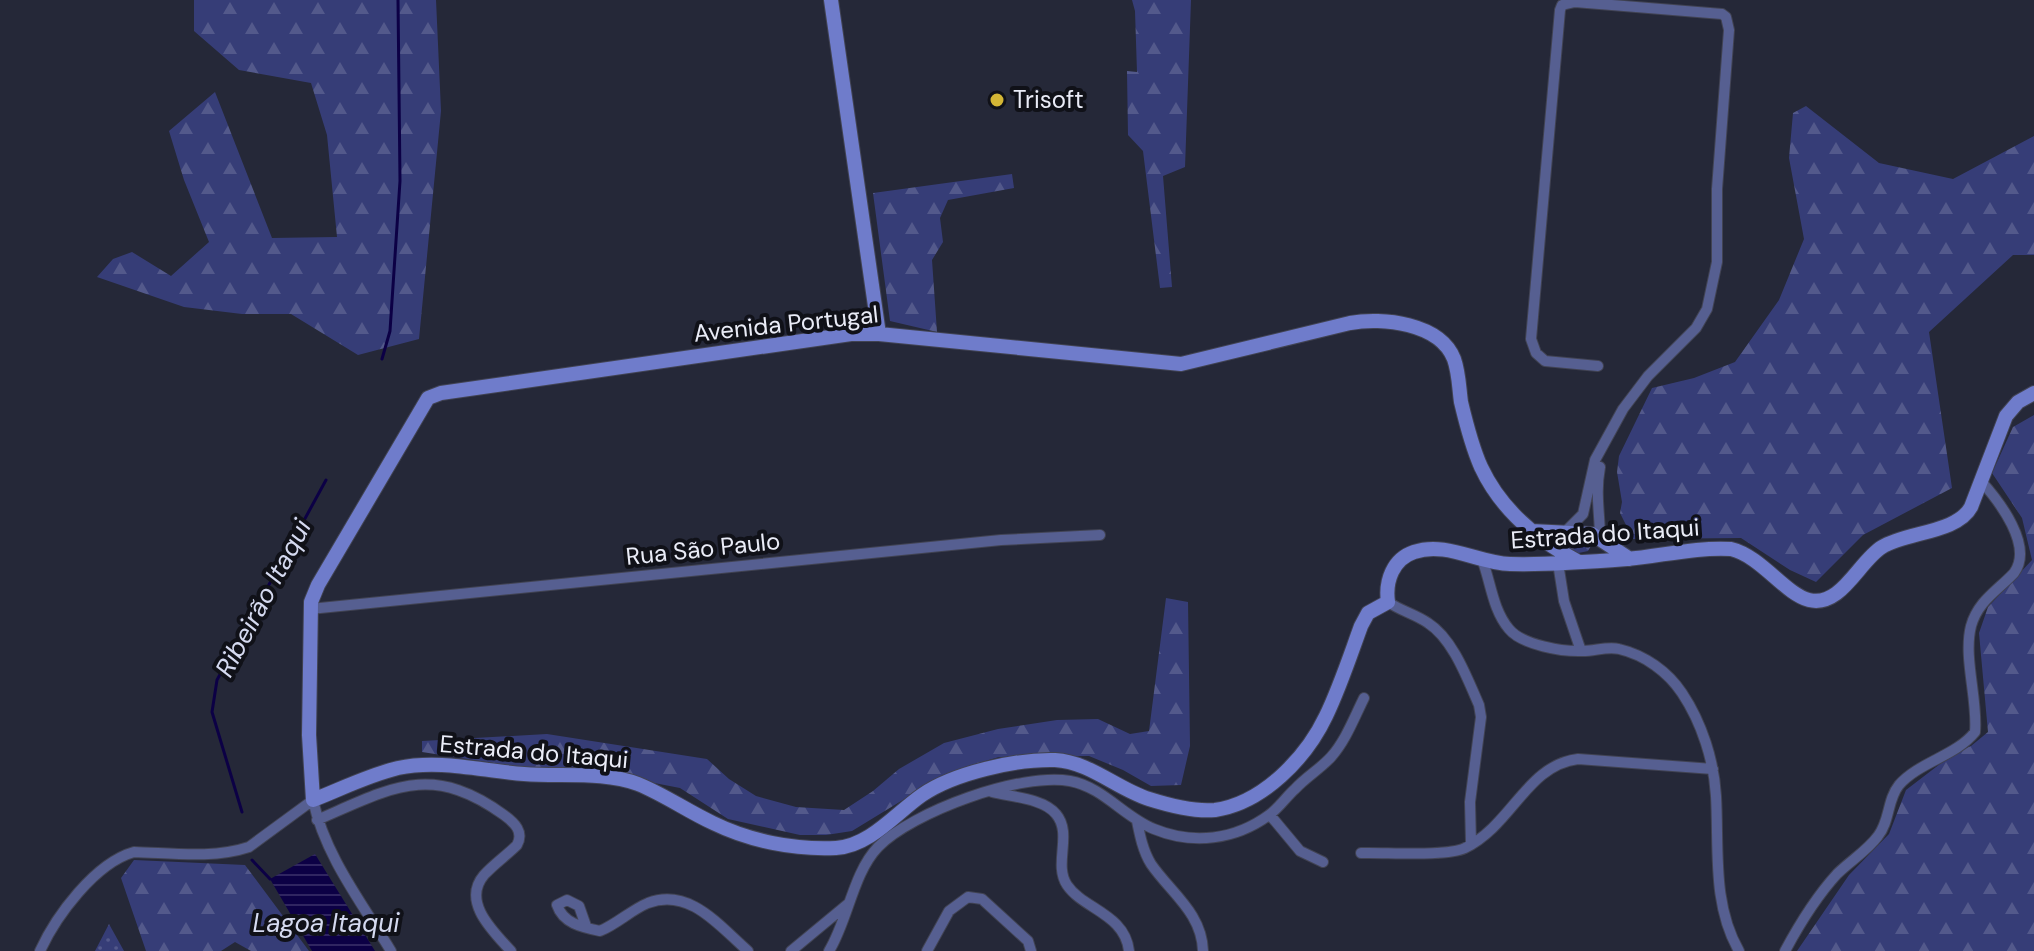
<svg xmlns="http://www.w3.org/2000/svg" width="2034" height="951" viewBox="0 0 2034 951" font-family="'DM Sans',sans-serif">
  <defs>
    <pattern id="grass-dots" width="8" height="8" patternUnits="userSpaceOnUse" patternTransform="scale(2)"><rect width="8" height="8" fill="#363d77"/><path d="M2 2h.1M6 6h.1" fill="none" stroke="#53598b" stroke-width="1.8" stroke-linecap="round"/></pattern>
    <pattern id="forest-firs" width="22" height="20" patternUnits="userSpaceOnUse" patternTransform="scale(2)"><rect width="22" height="20" fill="#363d77"/><path d="M5 1l3.5 6h-7zM16 11l3.5 6h-7z" fill="#53598b"/></pattern>
    <pattern id="water-rules" width="6" height="5" patternUnits="userSpaceOnUse" patternTransform="scale(2)"><rect width="6" height="5" fill="#0c0045"/><path d="M0 2.5h6" fill="none" stroke="#302561"/></pattern>
  </defs>
  <rect width="100%" height="100%" fill="#252838"/>
  <path fill="url(#grass-dots)" d="M1569,537L1584,538L1591,546L1588,551L1574,554L1564,545Z
    M109,924L124,951H95Z"/>
  <path fill="url(#forest-firs)" d="M194,0H436L441,111L419,339L358,355L291,314H242L184,307L97,277L113,259L132,252L171,276L209,242L184,180L169,131L215,92L272,238L337,237L327,135L311,83L239,70L194,31Z
    M1132,0H1191L1185,167L1163,176L1172,287L1160,288L1143,151L1128,135L1127,71L1137,72L1135,11Z
    M1806,106L1879,163L1953,179L2034,136V255H2013L1929,332L1952,488L1863,535L1816,582L1790,570L1741,538L1633,539L1620,513L1622,502L1617,472L1619,456L1652,388L1694,378L1735,362L1779,300L1804,239L1789,158L1793,113Z
    M1012,174L1014,188L948,200L940,218L943,242L932,260L937,332L890,321L873,193Z
    M2034,415V951H1797L1849,875L1889,834L1906,790L1953,754L1971,746L1988,732L1979,633L1988,607L2032,560L2022,518L1992,473L2013,427Z
    M1166,598L1188,602L1190,746L1181,785L1151,786L1123,770L1089,756L999,757L965,767L929,784L852,831L826,835H800L728,819L680,788L608,774L531,769L422,752V741L547,734L707,759L729,779L756,796L796,807L844,810L873,791L899,769L944,743L998,729L1057,720L1098,719L1130,734L1149,731Z
    M134,860L245,865L309,951H251L235,942L221,951H146L121,878Z"/>
  <path fill="url(#water-rules)" d="M315,854L375,951H312L270,879Z"/>
  <g fill="none" stroke-linecap="round" stroke-linejoin="round">
    <path stroke="#0c0045" stroke-width="3" d="M382,359L390,331L400,181L398,0
      M242,812L212,712L217,680L326,480
      M252,860L270,879"/>
    <defs>
      <path id="street" d="M1600,467C1595,494 1600,513 1600,539
        M1565,532L1583,514L1595,460L1623,409L1648,376L1696,328L1707,309L1717,262V189L1729,30L1726,17L1722,14L1575,2L1562,5L1560,10L1531,339L1536,353L1545,361L1598,366
        M1483,562C1491,584 1493,610 1509,629C1522,645 1563,652 1583,651C1595,651 1608,646 1619,649C1645,655 1668,672 1682,693C1702,723 1714,761 1716,796C1719,849 1712,904 1739,951
        M1558,563L1564,601L1581,651
        M1388,602C1401,611 1415,614 1428,623C1453,639 1467,678 1479,705L1481,717L1470,802L1471,844
        M310,609L1001,540L1100,535
        M992,792C1011,797 1043,798 1056,814C1073,834 1053,864 1067,885C1083,909 1125,914 1129,951
        M1270,815L1300,851L1323,862
        M317,820C391,788 431,762 504,815C515,823 524,832 517,845C507,855 494,864 484,875C461,902 494,932 511,951
        M1137,821C1140,836 1143,851 1151,864C1171,893 1202,913 1203,951
        M1361,853C1384,852 1446,857 1465,848C1512,825 1527,765 1578,759L1713,769
        M586,926L579,906L567,900L557,905C563,923 581,927 600,931C617,924 631,910 648,903C690,887 720,927 748,951
        M40,951C56,916 95,863 134,852C171,853 213,859 249,847L313,800C325,856 362,903 391,951
        M791,951L849,903
        M829,951C848,920 853,873 878,847C912,812 1021,772 1070,781C1103,787 1124,817 1154,829C1193,845 1235,840 1269,815C1279,808 1286,797 1295,789C1306,777 1320,769 1331,757C1346,740 1354,718 1364,698
        M927,951L949,911L968,897L982,899L1028,941L1031,951
        M1785,951C1800,923 1816,897 1837,874C1850,861 1867,851 1878,836C1890,821 1887,800 1899,785C1919,762 1956,756 1975,732C1978,699 1963,658 1971,626C1978,601 1997,591 2014,573C2034,546 1999,501 1981,481"/>
      <path id="secondary" d="M831,0L879,334
        M1531,531L1592,534L1630,559
        M1577,561C1536,539 1501,510 1481,467C1472,447 1466,423 1461,402C1459,388 1459,373 1454,359C1440,323 1382,317 1350,323L1181,364L879,334H851L441,393L428,398L318,585L311,602L309,735L313,800C341,789 369,775 398,768C440,759 482,771 524,774C560,777 604,771 638,784C665,795 687,811 713,823C750,841 794,850 836,848C870,846 896,813 922,795C954,773 1016,759 1055,760C1090,762 1117,789 1149,799C1168,805 1195,812 1215,810C1263,803 1306,758 1326,716C1340,687 1350,656 1361,626L1368,613L1388,602C1385,581 1393,559 1414,552C1446,541 1478,563 1510,564C1549,565 1589,562 1627,559C1661,556 1696,547 1731,549C1761,556 1785,594 1809,600C1841,608 1859,561 1882,547C1906,532 1957,533 1971,507L2006,416L2018,402L2034,393"/>
    </defs>
    <use href="#street" stroke="#414353" stroke-width="12"/>
    <use href="#secondary" stroke="#414353" stroke-width="16"/>
    <use href="#street" stroke="#565f91" stroke-width="10"/>
    <use href="#secondary" stroke="#6f7ccb" stroke-width="14"/>
  </g>
  <circle fill="#d4b635" stroke="#101118" stroke-width="3" cx="997" cy="100" r="8"/>
  <g text-anchor="middle" stroke-width="8" stroke-linejoin="round" paint-order="stroke">
    <g font-size="24" fill="#eaecf7" stroke="#101118" text-anchor="start">
      <text x="1013" y="108">Trisoft</text>
    </g>
    <g font-size="24" fill="#eaecf7" stroke="#101118">
      <text transform="translate(786 324) rotate(-6)" y="8">Avenida Portugal</text>
      <text transform="translate(1605 534) rotate(-4)" y="8">Estrada do Itaqui</text>
      <text transform="translate(703 549) rotate(-6)" y="8">Rua São Paulo</text>
      <text transform="translate(534 752) rotate(5)" y="8">Estrada do Itaqui</text>
    </g>
    <g font-size="26" font-style="italic" fill="#d5daf0" stroke="#101118">
      <text transform="translate(263 598) rotate(-62)" y="9">Ribeirão Itaqui</text>
      <text x="326" y="932">Lagoa Itaqui</text>
    </g>
  </g>
</svg>
